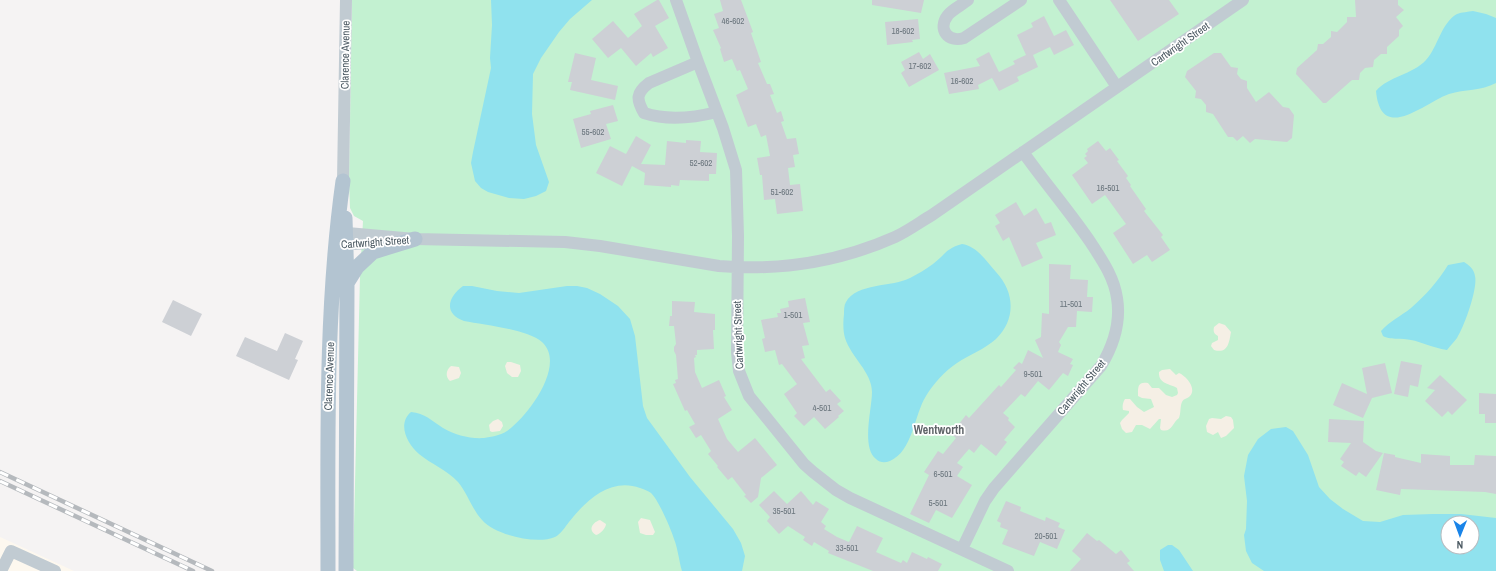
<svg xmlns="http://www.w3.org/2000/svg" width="1496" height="571" viewBox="0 0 1496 571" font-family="'Archivo Narrow',sans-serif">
  <rect width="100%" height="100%" fill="#f5f3f3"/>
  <path fill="#fdf8ef" d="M0,537L48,559L74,571H0Z"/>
  <path fill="#c3f1d1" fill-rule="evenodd" d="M352,0H1496V571H357L353,568L360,276L363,221L354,216L350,208L349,181ZM1448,523H1472V547H1448Z"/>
  <path fill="#f5efe5" d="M1219,323L1225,325L1231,332C1229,343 1228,354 1214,350L1211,346L1212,343L1218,340V336C1214,334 1213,332 1214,327Z
    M507,362H511L520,365L521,371L518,377H512L507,373L505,366Z
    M451,366L459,367L461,373L459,378L450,381C445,377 446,370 451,366Z
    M1162,370L1170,369L1176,375L1179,373C1186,376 1197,388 1190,396C1187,399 1184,398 1182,402C1180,406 1181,413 1179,418C1172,423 1172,433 1161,430L1160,428L1161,419H1159L1150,429L1142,425H1136L1132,432L1126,433L1122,429L1120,423L1122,420L1129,413V411L1123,410C1122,406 1123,402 1125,399H1130L1137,407L1144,412L1154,407L1151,399L1142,398L1138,396C1138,388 1137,381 1148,383L1152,388H1159L1166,395L1172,397L1177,395L1178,393L1177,388C1170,384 1158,384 1159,372Z
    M1226,416L1231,417L1233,420L1234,428L1226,436L1221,438L1218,432L1213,435L1207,432L1206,426L1209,419L1212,418L1221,419Z
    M498,419L502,422L503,426L500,431L492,432L490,431L489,425L493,421Z
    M641,518L650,520L655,532L653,535H646L640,533L638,522Z
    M600,520L606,524C606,528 600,534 596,535C587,530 593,522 600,520Z"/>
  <path fill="#90e2ee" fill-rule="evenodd" d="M491,0H592L570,19L559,32L541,58L533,74L532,114L536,145L549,182L546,191L536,196L524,199L509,198L488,192L481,188L475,181L471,163L473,152L491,68L490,58L492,25Z
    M1473,11L1486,14L1496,18V83C1481,91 1465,89 1449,94C1424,103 1381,144 1376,91C1389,76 1412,75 1426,60C1438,47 1441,23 1457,14C1462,12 1468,12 1473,11Z
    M962,244C977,246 987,262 996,272C1015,292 1016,320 996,339C985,349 969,355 957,363C945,371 933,384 926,396C914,415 913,451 890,461C885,463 880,463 876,459C861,447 872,409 872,392C872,372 851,357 845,338C843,331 843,322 844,314C844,310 844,305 846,302C856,283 893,287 910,278C918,274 926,269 933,264C946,254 945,249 962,244Z
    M1464,262C1469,265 1474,269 1475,276C1478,289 1464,327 1457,338C1454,342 1450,346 1447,350C1432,348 1419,340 1404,339C1396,338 1391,340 1383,336L1381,331C1390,321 1401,316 1411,308C1426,295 1438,281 1448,265Z
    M463,286H472L497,291L519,293L567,286H577L587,288L600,294L618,306L630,319L635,336L643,406L647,418L690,477L733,529L741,543L745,556L742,571H682C679,561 678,549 674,539C671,529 658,499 651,493C648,491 644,489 640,488C611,477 586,500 569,522C565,527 561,534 555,537C539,544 509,537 494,529C474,519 471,498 458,482C447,470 431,464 419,454C407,444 397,424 411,412C425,413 432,421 443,428C455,435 470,439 484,438C491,437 501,435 507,431C527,417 567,365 542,342C527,329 484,325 464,321C443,313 448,297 463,286Z
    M1286,427L1293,431L1308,455L1319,487L1330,499L1343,509L1363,521L1380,522L1403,515L1433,514H1461L1496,518V571H1264L1252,563L1246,551L1244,535L1246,529L1247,501L1244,476L1248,455L1258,439L1271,429ZM1448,523H1472V547H1448Z
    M1168,545H1172L1179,550L1193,571H1164L1160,560V550Z"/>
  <path fill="#cdd0d5" d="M657,0H659L669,18L655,26L668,48L653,57L651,53L636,66L621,48L608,58L592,39L613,21L628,38L642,26L634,14Z
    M720,0H741L753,32L751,33L761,62L758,63L767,84H770L774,94L770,95L777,113L781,111L784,121L781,122L787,139L796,138L799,154L793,155L795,167L788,168L790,185L800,184L803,211L777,214L775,199L764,200L762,175H760L757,158L770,156L766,135L761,137L756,124L748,127L736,95L748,89L740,70L737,71L732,59L724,62L720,49L721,48L713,30L719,28L714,14L723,11Z
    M872,0H924L921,13L872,5Z
    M1110,0H1169L1179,14L1138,41Z
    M1355,0H1398V5L1404,10L1396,17L1403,26L1399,30V36L1387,47V54H1381L1374,60L1373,67L1365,68L1360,73L1359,80H1352L1326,103H1323L1296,74L1297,68L1317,50L1318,44H1323L1331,37V31L1337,32L1347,22V17H1356Z
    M1044,16L1054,36L1066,30L1074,45L1054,55L1050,47L1033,55L1038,67L1017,77L1019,81L999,91L992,78L978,85L979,89L949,94L944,73L980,66L976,59L989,52L999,72L1015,64L1013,61L1026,55L1017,35L1033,27L1031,23Z
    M918,19L920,39L912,40L913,42L887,45L885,22Z
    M919,52L923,59L930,54L939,70L909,87L901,73L905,70L901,62Z
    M575,53L596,58L591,80L618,86L615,100L570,90L572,82H568Z
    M1214,53H1221L1231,67L1238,68L1237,74L1241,79L1247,81V88L1256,102L1269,92L1283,107L1289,108L1294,115L1292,138L1287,142L1255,139L1250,143L1243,136L1237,141L1233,137H1228L1213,114L1206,112V105L1201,99L1195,98L1196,91L1185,77L1187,71Z
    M613,105L618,121L606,124L611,139L581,148L573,119L591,114L590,111Z
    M636,136L651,145L641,164L665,165L667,141L686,143V140L701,141L700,152L717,153L716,174H709V181L680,180L679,186L671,185V187L644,185L645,173L632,166L622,186L596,173L610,146L626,154Z
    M1098,141L1106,151L1110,148L1119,160L1117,161L1128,176L1126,178L1131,185L1130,186L1146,209L1144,211L1163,235L1161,237L1170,250L1152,262L1147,255L1133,264L1113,233L1126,224L1105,195L1092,204L1072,175L1088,163L1084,158L1087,156L1085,154L1088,151L1087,149Z
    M1016,202L1024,216L1036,208L1045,224L1051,222L1056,235L1036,243L1043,258L1022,267L1009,237L1003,241L995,226L1000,223L995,215Z
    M1049,264L1071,265L1070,279L1088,280L1087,297H1093L1092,312L1077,311L1076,327H1068L1059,342L1061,345L1058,352L1073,359L1070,364L1073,365L1068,376L1063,373L1049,390L1038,381L1025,397L1021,394L1003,413L1009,418L1008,420L1015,427L1004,440L1007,442L996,456L981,444L974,453L969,449L957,463L963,467L957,476L972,485L952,518L936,510L929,523L910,514L929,475L924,472L938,451L943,454L956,438L951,434L966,415L969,418L999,385L1001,387L1016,370L1013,368L1019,362L1022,364L1028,350L1043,358L1035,340L1041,337L1042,313L1049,314Z
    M805,298L810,322L803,323L809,345L802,346L805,358L801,359L826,392L830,389L841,401L837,404L844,411L838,416L839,417L825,429L814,417L804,426L794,416L797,413L784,394L797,384L782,364L779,365L775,350L765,352L762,339L765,338L761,320L778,317L777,313H781L780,309L789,307L788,301Z
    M173,300L202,314L191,336L162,322Z
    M672,301L695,302L694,312L715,314V330H713L714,349L697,350V355H695L696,357L694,358L695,372L702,388L719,380L726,396L724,397L732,410L718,419L727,439L738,452L755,438L777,465L761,478L758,497L751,503L744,496L746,495L732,477L728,480L717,467L718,466L708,454L711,451L701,435L696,438L689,427L695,424L687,410L685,411L673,384L676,383L675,380L678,379L676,355L674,351V347L676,344L674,326H669L670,316H672Z
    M285,333L303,341L295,359L298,360L289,380L236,356L245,337L277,351Z
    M1401,361L1422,365L1418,387L1410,385L1408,397L1394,394Z
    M1385,363L1392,393L1372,398L1363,418L1333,405L1342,383L1367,394L1362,368Z
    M1440,375L1467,400L1452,415L1448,411L1442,417L1425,401L1435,390L1427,388Z
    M1479,393L1496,394V423H1485V414H1479Z
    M1329,419L1364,421L1363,442L1376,451L1383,453L1366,477L1359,472L1356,476L1341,466L1344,462L1340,459L1351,443L1328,442Z
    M1384,453L1395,455V457L1421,463V454L1450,456V465H1474L1475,455L1496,456V494L1485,492L1401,489L1400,495L1376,490Z
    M774,491L787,504L801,491L813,505L816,501L829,509L821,522L826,526L824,529L837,537L849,542L857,526L883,538L876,552L901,563L903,560L907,563L912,552L927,559L928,557L942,564L938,571H873L828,553L829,551L814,542L812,546L803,540L805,537L788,526L779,534L767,521L770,517L759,505Z
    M1006,501L1021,507L1020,511L1045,521L1046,517L1060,523L1058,527L1065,530L1057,549L1040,542L1034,556L1002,544L1008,530L1000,527L1001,523L997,521Z
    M1087,533L1097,541L1099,540L1116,554L1121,550L1130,561L1127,563L1134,571H1070L1081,559L1072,551Z"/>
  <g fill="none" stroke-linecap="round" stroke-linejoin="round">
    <path stroke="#c1cbd2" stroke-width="12" d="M676,0L698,62L723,128L736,170L738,236L737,352L739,371L749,396L804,464L813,472L836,490L850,498L1008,571
      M968,0C962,5 953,9 948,15C937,29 948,43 964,38L1021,0
      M1059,0L1117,87
      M698,62L649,83C636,93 636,99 644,113C668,121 693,118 717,112
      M343,181L346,0
      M336,232L415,239L565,242L600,246L719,266C780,271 839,262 895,237C908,231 920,222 932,215L1243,0
      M337,245L386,242
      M962,549L985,501L994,488L1101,366C1113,346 1121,322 1117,298C1114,277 1102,260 1091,243C1070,212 1045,183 1023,152
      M1,571L11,551L55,571"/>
    <path stroke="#b3c4d1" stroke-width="15" d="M345,218L347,284L346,571
      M347,283L357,267L373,252L415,239
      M328,571C328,441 325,310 343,181"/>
    <defs>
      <path id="rail" d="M0,472L212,571
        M0,481L193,571"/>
    </defs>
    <use href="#rail" stroke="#b5b9bd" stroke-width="4.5"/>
    <use href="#rail" stroke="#fff" stroke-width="3" stroke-dasharray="9" stroke-linecap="butt"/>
  </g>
  <g text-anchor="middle" stroke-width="3.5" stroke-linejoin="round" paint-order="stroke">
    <g font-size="9" fill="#6b767e">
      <text x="733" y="24">46-602</text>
      <text x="903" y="34">18-602</text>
      <text x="920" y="69">17-602</text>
      <text x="962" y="84">16-602</text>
      <text x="593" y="135">55-602</text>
      <text x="701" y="166">52-602</text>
      <text x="1108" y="191">16-501</text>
      <text x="782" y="195">51-602</text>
      <text x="1071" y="307">11-501</text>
      <text x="793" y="318">1-501</text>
      <text x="1033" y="377">9-501</text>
      <text x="822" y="411">4-501</text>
      <text x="943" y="477">6-501</text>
      <text x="938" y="506">5-501</text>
      <text x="784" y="514">35-501</text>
      <text x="1046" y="539">20-501</text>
      <text x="847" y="551">33-501</text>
    </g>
    <g font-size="11" fill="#4a5861" stroke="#fff">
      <text transform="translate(1180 44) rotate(-35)" y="4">Cartwright Street</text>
      <text transform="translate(345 55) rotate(-89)" y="4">Clarence Avenue</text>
      <text transform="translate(375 242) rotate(-4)" y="4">Cartwright Street</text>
      <text transform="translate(738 335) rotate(-92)" y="4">Cartwright Street</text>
      <text transform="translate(329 376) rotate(-88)" y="4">Clarence Avenue</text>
      <text transform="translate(1081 387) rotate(-50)" y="4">Cartwright Street</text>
    </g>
    <g font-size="12" font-weight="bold" fill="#5f6468" stroke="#fff">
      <text x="939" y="434">Wentworth</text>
    </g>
  </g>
  <g transform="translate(1460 535) rotate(181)"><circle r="19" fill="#ffffff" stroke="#b7bcc0"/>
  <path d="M0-3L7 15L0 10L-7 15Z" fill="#1984e8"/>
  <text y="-6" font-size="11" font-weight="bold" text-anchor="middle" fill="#4a5861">N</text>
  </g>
</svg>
